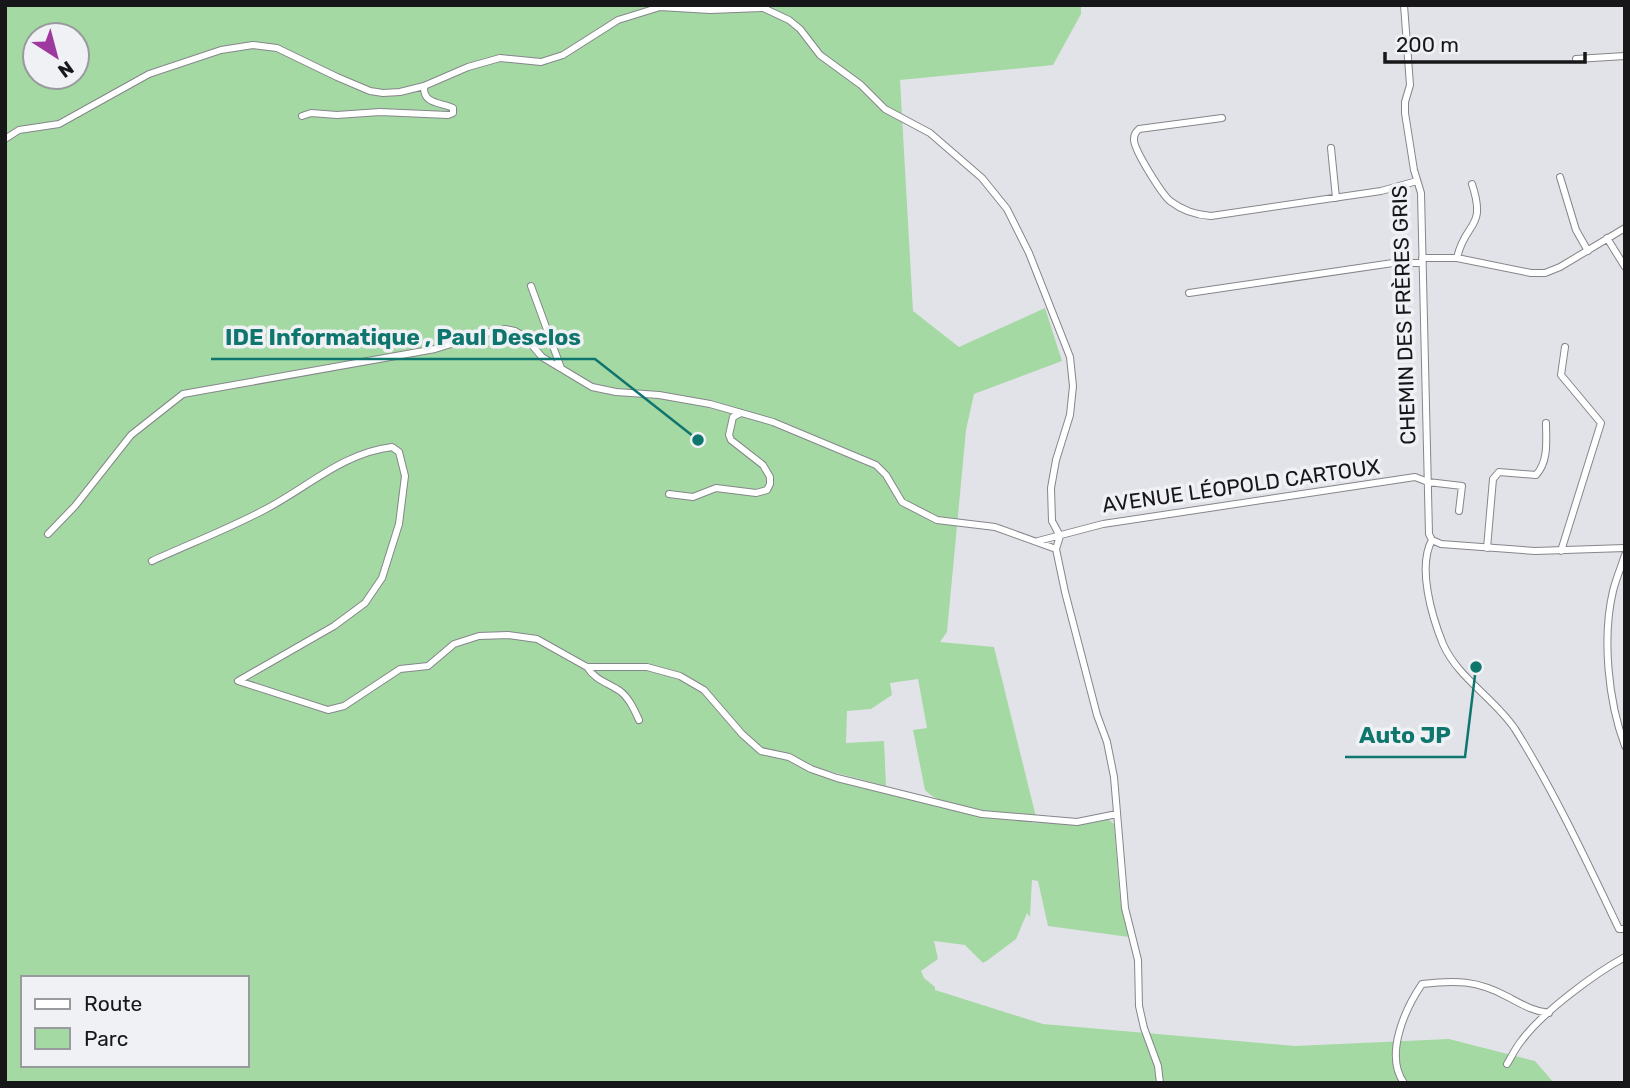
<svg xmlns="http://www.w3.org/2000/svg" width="1630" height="1088" viewBox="0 0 1630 1088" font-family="Rubik,sans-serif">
  <rect width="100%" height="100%" fill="#e2e3e8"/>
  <path fill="#a5d9a3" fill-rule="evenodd" d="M5,5H1081V14L1053,65L900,80L913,311L959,347L1045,308L1062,361L974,394L966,430L947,632L940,642L994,647L1036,817C1008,814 943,810 925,790L913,730L927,728L918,679L890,683L892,695L871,709L847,711L846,743L884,741L886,786L821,769L815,774L871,789L1034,823L1075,824L1108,819L1114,824L1120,898L1129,937L1048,926L1038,881L1032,880L1030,917L1027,913L1016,939L988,960L983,963L965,945L934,941L938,959L921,971L924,978L935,987V990L1043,1024L1295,1046L1449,1039L1535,1061L1554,1083H5ZM35,35H77V77H35ZM23,978H247V1065H23Z"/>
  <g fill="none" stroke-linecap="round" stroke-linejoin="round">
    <defs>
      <path id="minor" d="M1404,5L1410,85L1405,102V113L1414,170L1421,193L1429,534L1432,540
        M759,6L789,20L800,29L820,55L861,85L885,109L930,133L982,178L1007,209L1029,253L1070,357L1073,386L1070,415L1056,460L1051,488L1052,521L1060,536
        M1576,59L1625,56
        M302,116L311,113L337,115L380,112L448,115L453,113V108C441,102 423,105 424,86
        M1222,118L1139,129C1136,132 1134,134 1134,139C1133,149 1162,194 1170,201C1183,211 1196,215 1211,216L1381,191L1417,181
        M5,139L19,130L59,124L149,74L221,50L253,45L277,48L337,77L370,91L383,93L400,92L424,86L468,67L500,58L541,62L563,55L618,20L660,7L710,10L762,8
        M1331,148L1336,198
        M1560,177L1576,230L1588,251
        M1607,238L1625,267
        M1422,258H1457L1531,273H1545L1560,267L1625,228
        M1457,258C1465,221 1487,230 1472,184
        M531,286L561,368
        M1189,293L1393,263H1422
        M669,494L693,497L716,488L756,493L767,490L770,484V477L763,465L731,440L729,435L733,417L741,413
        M48,534L75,506L131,435L183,394L435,349L486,333L505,329L515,331L525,337L542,357L592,387L616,392L659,395L710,404L773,422L876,465L886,475L902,502L937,520L995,527L1056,549
        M1060,536L1056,549L1065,592L1097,715L1107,742L1114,777L1125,908L1138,960L1139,1006L1144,1028L1158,1066L1160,1083
        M1432,540C1417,567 1432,617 1443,644C1458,678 1494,698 1515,729C1554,791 1587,862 1619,929H1625
        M1432,540L1441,544L1535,551L1625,548
        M1038,541L1103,524L1415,477L1428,482L1462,486L1459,511
        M1487,548L1493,479L1499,472L1536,475C1549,461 1546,440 1546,423
        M1561,551L1601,423L1561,375L1565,347
        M1625,555C1621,567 1616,579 1613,591C1602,637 1608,701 1625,746
        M152,561C189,544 228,529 264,510C307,488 342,453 392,447L399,452L405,476L399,524L382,578L365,603L334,626L238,681L328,710L344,706L400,669L428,666L454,644L479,636L508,635L537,639L587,667H647L680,676L704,690L742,734L761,751L789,757L811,769L837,778L982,814L1077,822L1117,814
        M587,667C595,680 608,683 620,691C629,698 634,709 639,720
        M1507,1064C1512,1056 1516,1047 1522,1040C1543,1012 1594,974 1625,957
        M1404,1083C1384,1055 1405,1009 1422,984C1455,980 1477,980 1508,997C1523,1005 1533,1011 1549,1013"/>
    </defs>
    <use href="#minor" stroke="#85868b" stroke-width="8"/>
    <use href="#minor" stroke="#fff" stroke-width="6"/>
  </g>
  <g text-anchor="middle" stroke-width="7" stroke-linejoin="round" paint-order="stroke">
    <g font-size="21" fill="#171719" stroke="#f0f1f5">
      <text transform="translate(1404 315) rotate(-92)" y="7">CHEMIN DES FRÈRES GRIS</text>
      <text transform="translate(1241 486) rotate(-8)" y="7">AVENUE LÉOPOLD CARTOUX</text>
    </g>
  </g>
  <path fill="none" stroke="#0f766e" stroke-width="2.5" d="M698 440L595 359H211M1476 667L1465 757H1345"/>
  <g fill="#0f766e" stroke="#f0f1f5" stroke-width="2.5">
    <circle cx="698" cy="440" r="7"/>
    <circle cx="1476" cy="667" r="7"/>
  </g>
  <g font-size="23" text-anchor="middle" font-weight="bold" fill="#0f766e" stroke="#f0f1f5" stroke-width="7" stroke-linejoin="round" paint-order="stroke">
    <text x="403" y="345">IDE Informatique , Paul Desclos</text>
    <text x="1405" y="743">Auto JP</text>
  </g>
  <rect width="1630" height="1088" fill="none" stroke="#171719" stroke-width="14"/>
  <rect x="21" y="976" width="228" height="91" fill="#f0f1f5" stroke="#999a9d" stroke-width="2"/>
  <rect x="35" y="999" width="35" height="10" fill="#ffffff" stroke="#999a9d" stroke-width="2"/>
  <text x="84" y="1011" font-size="21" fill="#171719">Route</text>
  <rect x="35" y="1028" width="35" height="21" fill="#a5d9a3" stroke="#999a9d" stroke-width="2"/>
  <text x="84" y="1046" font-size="21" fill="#171719">Parc</text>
  <g transform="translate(56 56) rotate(144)"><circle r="33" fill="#f0f1f5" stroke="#999a9d" stroke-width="2"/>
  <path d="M0-5L12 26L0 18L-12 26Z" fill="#9e399f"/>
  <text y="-10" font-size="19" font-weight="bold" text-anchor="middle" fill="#171719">N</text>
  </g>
  <path d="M1385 52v10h200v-10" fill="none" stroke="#171719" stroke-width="3.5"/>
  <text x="1396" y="52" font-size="21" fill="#171719" stroke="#f0f1f5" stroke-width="5" paint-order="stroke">200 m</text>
</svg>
